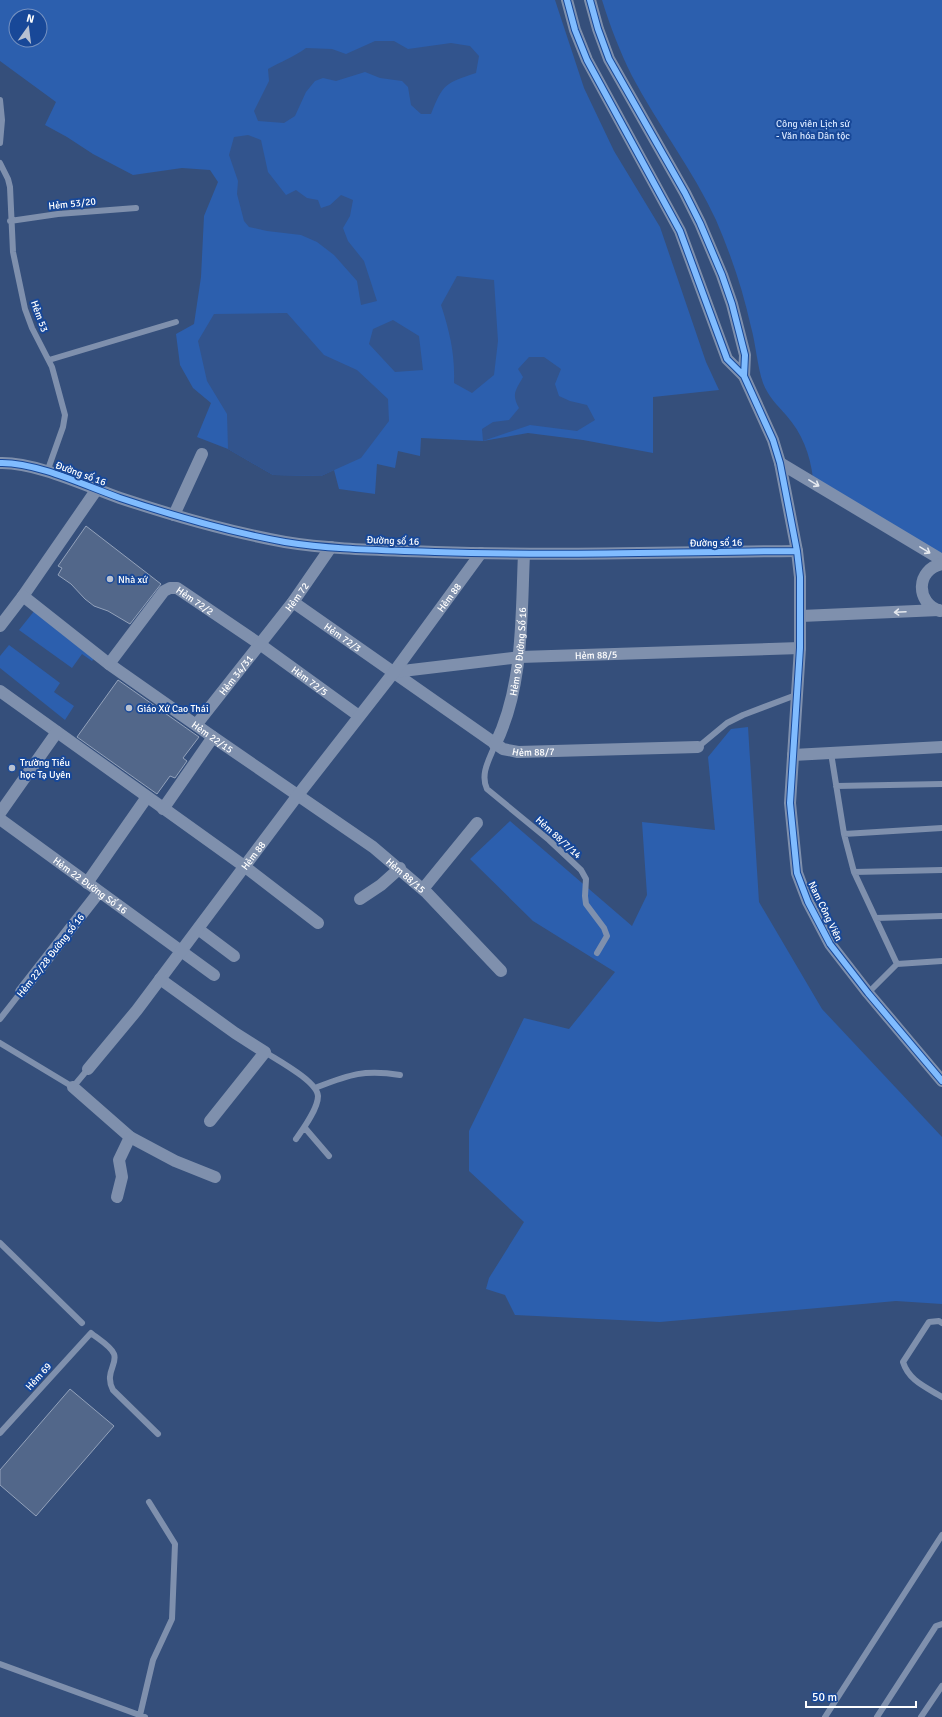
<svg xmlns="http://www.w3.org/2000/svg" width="942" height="1717" viewBox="0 0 942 1717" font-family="Signika,sans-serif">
  <rect width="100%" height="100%" fill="#354f7b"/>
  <path fill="#2c5fae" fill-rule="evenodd" d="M0,0H555L584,88L614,151L660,227L706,362L719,390L653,397V453L583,440L528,433L483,441L421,438L420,456L398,451L395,468L377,464L375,494L339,489L334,470L321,476L273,475L228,449L197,437L211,403L193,388L180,365L176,334L194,324L201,277L204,216L218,182L210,170L182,168L133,175L93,154L67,137L45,125L56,102L0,61ZM16,16H40V40H16Z
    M602,0H942V556L813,478C810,454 802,433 786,415C777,405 768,396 763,383C757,365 756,345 751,327C743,290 731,255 716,220C693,170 658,125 632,76C620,52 610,26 602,0Z
    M35,610L97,655L92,661L82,654L72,668L19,630Z
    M9,645L60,683L54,692L74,706L65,720L0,668V656Z
    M748,727L759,902L822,1009L942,1137V1304L896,1301L660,1322L515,1315L505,1295L486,1289L489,1278L524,1222L469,1171V1131L524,1018L569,1029L615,972L533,921L470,859L510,821L632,926L647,895L642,822L715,830L708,757L731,729Z"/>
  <path fill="#32548d" d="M375,41H394L408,49L451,43L470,46L479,56L476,73C445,83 443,84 431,114H421L411,105L408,87L402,81L380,78L365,72L336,81L323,78L315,81L306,92L295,116L284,123L258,121L254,111L269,81L268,69C280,62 294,57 306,48L332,49L346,54Z
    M248,135L261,140L268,172L286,195L296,190L307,198L318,200L321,208L330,205L341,195L353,200L350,216L343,228L348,241L364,261L377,301L361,305L357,281L334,255L317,242L301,235L267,231L249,227L244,221L237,194L238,181L229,155L234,137Z
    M457,276L494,280L498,341L494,375L472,393L454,383C455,354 450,333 441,305Z
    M287,313L324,355L357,370L388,399L389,421L361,458L321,476L273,475L228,449L227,414L207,381L198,341L214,314Z
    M393,320L419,336L423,370L395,372L369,344L373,329Z
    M529,357H544L561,369L555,384L559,396L570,401L587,405L595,420L577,431L530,425L483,441L482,429L493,422L509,420L519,408C511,394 516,390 523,377L518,369Z"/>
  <path fill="#52678a" stroke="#93a2bb" d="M86,526L161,584L130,624L108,611L94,606L85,599L71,584L58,575L62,568L58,566Z
    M118,680L199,737L183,758L187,761L175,778L170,776L157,794L77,737Z
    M70,1389L114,1426L36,1516L0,1485V1470Z"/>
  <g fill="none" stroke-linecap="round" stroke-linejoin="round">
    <path stroke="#7f90ad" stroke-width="6" d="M0,100L2,120L0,143
      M0,163L8,179L10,187L13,252L25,309L32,328L52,367L65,415L63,427L47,472
      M10,221L58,214L136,208
      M49,360L176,322
      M495,745C489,760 480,774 487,789L549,840L581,870L586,879L585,896L586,904L604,928L607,936L597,953
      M698,747L727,723L743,715L796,695
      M831,753L844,834L854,872L897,964
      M836,786L942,784
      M844,834L942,828
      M854,872L942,870
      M876,918L942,916
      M868,993L897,964L942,961
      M0,1019L21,992
      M0,1043L73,1087L88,1069
      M265,1052C277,1060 317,1081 318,1096C318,1109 303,1129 296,1139
      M315,1088C349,1075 363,1069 400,1075
      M305,1128L329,1156
      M0,1243L82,1323
      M942,1323L939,1321L929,1322L903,1362C909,1381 926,1387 942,1397
      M0,1433L91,1333C98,1339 111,1346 114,1354C118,1364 104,1373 113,1390L158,1434
      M0,1664L145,1717
      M140,1715L153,1660L172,1619L175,1544L149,1502
      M825,1717L942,1535
      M877,1717L936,1626L942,1624
      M921,1717L942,1686"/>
    <g stroke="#7f90ad" stroke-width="12">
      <path d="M567,0L575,30L587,60L680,231L727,359L744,376L745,355L732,304L722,275L700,223L685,193L609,59L598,29L590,0"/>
      <path d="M744,376L773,440L780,463L797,551L800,577V648L790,803L797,873L808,902L830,944L868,993L942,1081"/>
      <path d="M0,463C36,462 86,486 120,498C174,516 230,532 285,542C334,550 386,550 435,552C556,556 676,552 797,551"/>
      <path d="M780,463L942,560"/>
      <path d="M174,515L202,454"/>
      <path d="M23,596L97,489"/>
      <path id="s1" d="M293,602L503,749L518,752L698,747"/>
      <path d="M940,611C915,603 916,569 942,564"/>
      <path d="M801,616L939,610"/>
      <path id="s2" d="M0,626L23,596L109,664L213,737L373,847L427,893L501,971"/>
      <path id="s3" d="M109,664L164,591L170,588H177L261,645L359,716"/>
      <path id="s4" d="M394,672L520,657L800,648"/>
      <path d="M0,691L244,866L318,923"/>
      <path id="s5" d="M196,725L293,602L331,547"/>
      <path id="s6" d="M495,745C524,686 521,618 524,554"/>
      <path d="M793,755L942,747"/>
      <path d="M163,809L213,737"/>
      <path d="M0,813L57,732"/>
      <path id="s7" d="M0,819L214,975"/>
      <path d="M87,883L147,797"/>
      <path d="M423,889L477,823"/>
      <path d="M360,899L381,885L400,868"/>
      <path d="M198,929L234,956"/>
      <path d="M160,979L235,1033L265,1052L210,1121"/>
      <path d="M21,992L99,892"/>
      <path id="s8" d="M88,1069L137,1010L298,795L394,672L481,553"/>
      <path d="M73,1087L130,1137L175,1161L215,1177"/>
      <path d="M117,1197L122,1177L119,1160L130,1137"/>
    </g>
    <defs>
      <path id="cycleway" d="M567,0L575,30L587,60L680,231L727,359L744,376L745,355L732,304L722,275L700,223L685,193L609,59L598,29L590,0
        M744,376L773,440L780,463L797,551L800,577V648L790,803L797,873L808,902L830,944L868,993L942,1081
        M0,463C36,462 86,486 120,498C174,516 230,532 285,542C334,550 386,550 435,552C556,556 676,552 797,551"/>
    </defs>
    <use href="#cycleway" stroke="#184898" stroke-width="8"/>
    <use href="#cycleway" stroke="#80bcff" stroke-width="6"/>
  </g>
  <defs><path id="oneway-shaft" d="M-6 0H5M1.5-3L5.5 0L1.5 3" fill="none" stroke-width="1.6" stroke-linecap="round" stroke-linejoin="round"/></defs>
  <g stroke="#e5e9ef">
    <use href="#oneway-shaft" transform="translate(814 483) rotate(31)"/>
    <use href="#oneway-shaft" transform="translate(925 550) rotate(31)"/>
    <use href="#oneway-shaft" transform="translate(900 612) rotate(177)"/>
  </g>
  <g fill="#b8c1d1" stroke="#184898" stroke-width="1.5">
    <circle cx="110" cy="579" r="4"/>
    <circle cx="129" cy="708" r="4"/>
    <circle cx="12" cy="768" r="4"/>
  </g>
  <g text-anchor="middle" stroke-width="4" stroke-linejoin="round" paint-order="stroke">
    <g font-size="10" fill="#d3e3fc" stroke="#184898">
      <text x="813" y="127">Công viên Lịch sử<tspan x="813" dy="12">- Văn hóa Dân tộc</tspan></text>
    </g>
    <g font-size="10" fill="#fff" stroke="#184898">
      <text transform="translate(72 203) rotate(-6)" y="4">Hẻm 53/20</text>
      <text transform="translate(40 316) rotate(70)" y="4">Hẻm 53</text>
      <text transform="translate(81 473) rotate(20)" y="4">Đường số 16</text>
      <text transform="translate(393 540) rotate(2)" y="4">Đường số 16</text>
      <text transform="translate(716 542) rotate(-1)" y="4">Đường số 16</text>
      <text dy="4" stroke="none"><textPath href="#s5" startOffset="163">Hẻm 72</textPath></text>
      <text dy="4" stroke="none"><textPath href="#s8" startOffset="594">Hẻm 88</textPath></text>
      <text dy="4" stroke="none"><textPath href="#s3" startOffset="127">Hẻm 72/2</textPath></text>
      <text dy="4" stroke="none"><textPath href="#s1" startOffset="61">Hẻm 72/3</textPath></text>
      <text dy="4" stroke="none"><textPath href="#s6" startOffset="97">Hẻm 90 Đường Số 16</textPath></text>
      <text dy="4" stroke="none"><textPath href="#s4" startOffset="203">Hẻm 88/5</textPath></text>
      <text dy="4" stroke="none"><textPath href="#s5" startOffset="64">Hẻm 34/31</textPath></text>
      <text dy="4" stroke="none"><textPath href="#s3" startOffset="267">Hẻm 72/5</textPath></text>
      <text dy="4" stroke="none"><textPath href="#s2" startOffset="274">Hẻm 22/15</textPath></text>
      <text dy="4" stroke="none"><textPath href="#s1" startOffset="287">Hẻm 88/7</textPath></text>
      <text transform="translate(559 837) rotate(42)" y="4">Hẻm 88/7/14</text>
      <text dy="4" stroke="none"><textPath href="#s8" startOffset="270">Hẻm 88</textPath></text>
      <text dy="4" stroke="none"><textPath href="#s2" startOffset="512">Hẻm 88/15</textPath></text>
      <text dy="4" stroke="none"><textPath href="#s7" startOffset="112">Hẻm 22 Đường Số 16</textPath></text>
      <text transform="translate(826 911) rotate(64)" y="4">Nam Công Viên</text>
      <text transform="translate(50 955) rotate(-52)" y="4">Hẻm 22/28 Đường số 16</text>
      <text transform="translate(38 1376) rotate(-48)" y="4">Hẻm 69</text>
    </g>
    <g font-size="10" fill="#fff" stroke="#184898" text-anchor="start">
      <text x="118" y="583">Nhà xứ</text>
      <text x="137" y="712">Giáo Xứ Cao Thái</text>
      <text x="20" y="766">Trường Tiểu<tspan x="20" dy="12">học Tạ Uyên</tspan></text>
    </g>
  </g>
  <g transform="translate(28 28) rotate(14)"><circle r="19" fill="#184898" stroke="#7491c1"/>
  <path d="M0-3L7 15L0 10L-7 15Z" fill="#b8c1d1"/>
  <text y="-6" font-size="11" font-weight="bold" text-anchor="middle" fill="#ffffff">N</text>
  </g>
  <path d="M806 1701v6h110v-6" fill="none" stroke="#ffffff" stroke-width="2"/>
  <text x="812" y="1701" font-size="12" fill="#ffffff" stroke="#184898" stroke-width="3" paint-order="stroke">50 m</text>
</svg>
